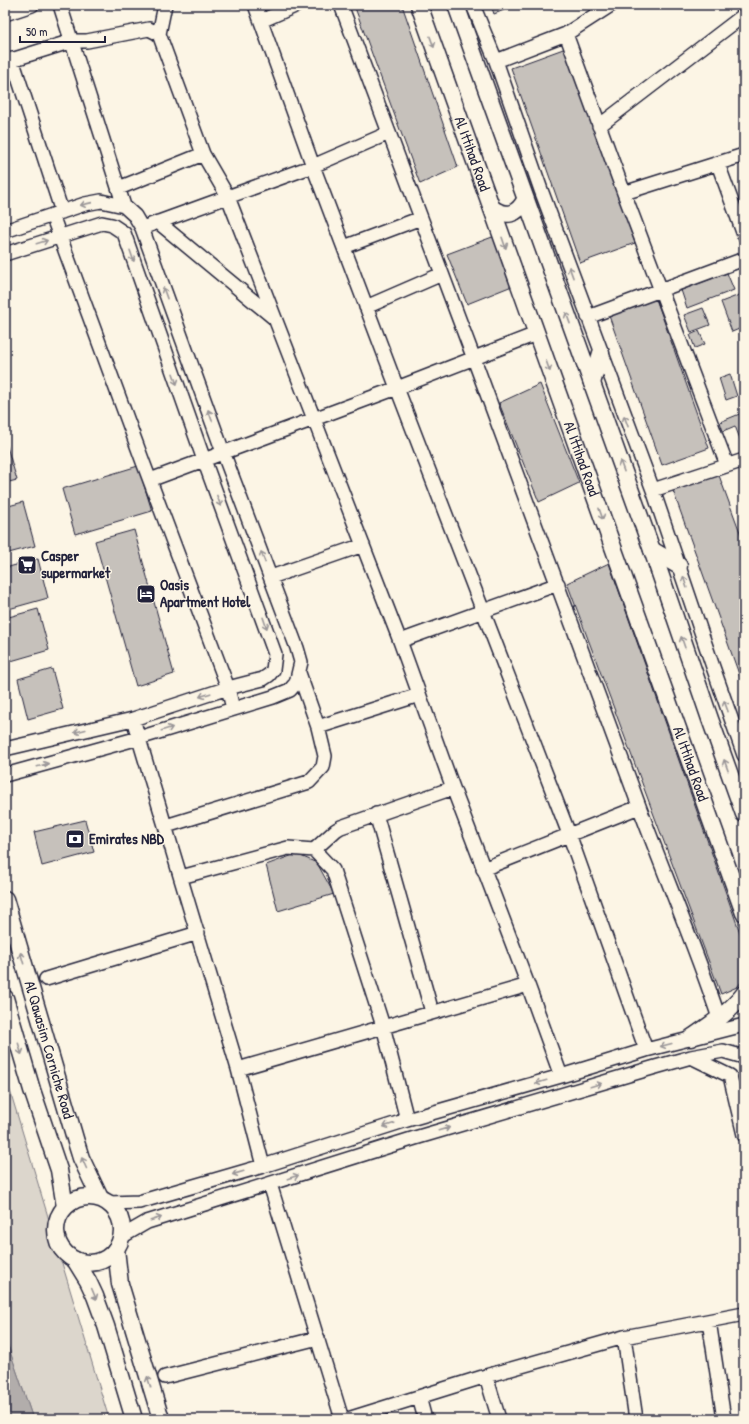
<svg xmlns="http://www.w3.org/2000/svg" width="749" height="1424" viewBox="0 0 749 1424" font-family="'Patrick Hand',sans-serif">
  <rect width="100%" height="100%" fill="#fcf5e5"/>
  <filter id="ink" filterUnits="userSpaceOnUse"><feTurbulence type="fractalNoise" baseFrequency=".025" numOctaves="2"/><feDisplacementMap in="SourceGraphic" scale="8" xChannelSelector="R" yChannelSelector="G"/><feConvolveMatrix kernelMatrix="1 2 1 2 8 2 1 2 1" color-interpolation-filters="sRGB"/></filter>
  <g filter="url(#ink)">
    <path fill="#dcd6cc" stroke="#7f7c84" d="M5,1074L109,1419H33L5,1337Z"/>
    <path fill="#b2adab" stroke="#78757e" d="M5,1337L33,1419H5Z"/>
    <path fill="#c6c1bb" stroke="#22223b" d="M354,5H402L458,167L420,184Z
      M491,5H517L494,14Z
      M566,48L635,243L580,263L511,68Z
      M495,236L512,286L467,304L447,254Z
      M727,273L734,290L687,308L681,290Z
      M742,294L744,300V327L732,332L721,302Z
      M655,296L709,448L662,465L608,313Z
      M703,308L710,325L691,332L684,315Z
      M699,331L705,344L695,348L690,335Z
      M730,374L737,396L726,400L719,378Z
      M540,384L579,483L539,502L499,403Z
      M742,413L744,419V443L742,444L735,426L723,431L720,422Z
      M5,440L17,480L5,483Z
      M138,466L152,511L75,534L62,489Z
      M717,470L744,543V688L672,488Z
      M23,502L35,546L5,554V507Z
      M134,530L174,674L136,686L95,541Z
      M38,559L48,598L5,610V568Z
      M609,563L744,944V979L737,987L721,994L567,583Z
      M38,609L49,650L11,661L5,642V618Z
      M52,669L63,709L28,719L18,679Z
      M85,820L94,852L42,866L34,832Z
      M296,854L317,863L334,894L278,911L266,865Z"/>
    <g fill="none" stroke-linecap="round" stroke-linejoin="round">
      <defs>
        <path id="minor" d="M60,5L124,206
          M165,5L159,34L203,154L228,197L400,641L453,788L528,985L561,1076
          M255,5L313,166L397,388L569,834L646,1050
          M341,5C439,264 536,524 631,784C659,863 693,939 719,1018
          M473,5L496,61L541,190L653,490L713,667L744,755
          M5,14L32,5
          M261,21L297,5
          M566,34L624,193L727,465
          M12,59L62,212
          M496,61L566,34L611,5
          M5,62L72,41H87L149,29L159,34
          M599,126L744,15
          M718,164L744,235
          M119,188L203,154
          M624,193L744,155
          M52,215L143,462L228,688L233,709
          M158,222L274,318
          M142,228L313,166L389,133
          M5,231L85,204L101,201L124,206L135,216L142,228L223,452L297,648L301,662L296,683L290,690L273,697L139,738L5,775
          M344,247L421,218
          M5,254L102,223L112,225L124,233L204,460L275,654L273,670L269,675L263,679L228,688L133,719L5,749
          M366,307L442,274
          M588,317L744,259
          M150,480L397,388L536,334
          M653,490L744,460
          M271,577L363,545
          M400,641L558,584
          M133,719L238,1069L263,1166
          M318,727L419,695
          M376,814L432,1012
          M166,826L309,782L323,767L325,756L318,727L299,673
          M314,850L336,830L341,827L453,788
          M483,869L639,807
          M181,877L288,848L314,850L333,870L383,1026L407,1120
          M46,979L198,933
          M691,1057L730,1076L744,1135
          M238,1069L528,985
          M270,1184L342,1419
          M109,1203L139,1202L263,1166L407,1120L561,1076L646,1050L744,1025
          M121,1237L147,1222L415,1138L652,1068L691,1057L723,1051L744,1057
          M709,1321L724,1419
          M624,1337L636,1419
          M486,1376L499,1419
          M165,1377L318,1338
          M419,1397L425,1419
          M348,1419L486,1376L624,1337L744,1314"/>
        <g id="major">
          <path id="s1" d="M419,5L744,913"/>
          <path d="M456,5L652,550L710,719L744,814"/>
          <path d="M492,208C506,218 517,215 525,200"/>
          <path d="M592,383L601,353"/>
          <path d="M652,550L679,566"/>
          <path id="s2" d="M5,899L76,1142L81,1158L100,1198"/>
          <path d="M5,998L32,1090L59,1170L65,1207"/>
          <path d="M691,1038C710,1025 730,1012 744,994"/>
          <circle cx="89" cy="1230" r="33"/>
          <path d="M116,1249L120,1284L161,1419"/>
          <path d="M75,1260L88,1281L95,1296L106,1326L134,1419"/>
        </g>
      </defs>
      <use href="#minor" stroke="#22223b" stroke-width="16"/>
      <use href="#major" stroke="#22223b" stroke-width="19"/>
      <use href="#minor" stroke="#fcf5e5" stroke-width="13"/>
      <use href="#major" stroke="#fcf5e5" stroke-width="16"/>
    </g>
    <defs><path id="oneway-shaft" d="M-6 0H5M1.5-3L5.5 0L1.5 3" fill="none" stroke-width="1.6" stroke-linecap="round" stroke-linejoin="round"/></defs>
    <g stroke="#9a9698">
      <use href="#oneway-shaft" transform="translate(432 42) rotate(70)"/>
      <use href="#oneway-shaft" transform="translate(86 204) rotate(167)"/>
      <use href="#oneway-shaft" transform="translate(42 242) rotate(-17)"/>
      <use href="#oneway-shaft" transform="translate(504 243) rotate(71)"/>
      <use href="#oneway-shaft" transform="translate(132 256) rotate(71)"/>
      <use href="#oneway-shaft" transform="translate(571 272) rotate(-110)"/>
      <use href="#oneway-shaft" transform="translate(165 293) rotate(-110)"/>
      <use href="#oneway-shaft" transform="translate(568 318) rotate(-110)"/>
      <use href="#oneway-shaft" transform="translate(548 366) rotate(70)"/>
      <use href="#oneway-shaft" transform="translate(175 379) rotate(71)"/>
      <use href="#oneway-shaft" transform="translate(210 415) rotate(-110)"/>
      <use href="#oneway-shaft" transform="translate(626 421) rotate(-110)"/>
      <use href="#oneway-shaft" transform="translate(622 466) rotate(-110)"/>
      <use href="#oneway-shaft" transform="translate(219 501) rotate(69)"/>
      <use href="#oneway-shaft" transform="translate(601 514) rotate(70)"/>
      <use href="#oneway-shaft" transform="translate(263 557) rotate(-111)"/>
      <use href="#oneway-shaft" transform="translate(685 582) rotate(-108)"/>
      <use href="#oneway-shaft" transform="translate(265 623) rotate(71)"/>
      <use href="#oneway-shaft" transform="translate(683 642) rotate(-109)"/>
      <use href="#oneway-shaft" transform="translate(205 695) rotate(162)"/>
      <use href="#oneway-shaft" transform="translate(726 706) rotate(-110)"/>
      <use href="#oneway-shaft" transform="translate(167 729) rotate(-17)"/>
      <use href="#oneway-shaft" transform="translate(80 731) rotate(166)"/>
      <use href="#oneway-shaft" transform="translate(43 765) rotate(-16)"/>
      <use href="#oneway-shaft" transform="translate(726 765) rotate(-110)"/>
      <use href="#oneway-shaft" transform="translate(22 958) rotate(-106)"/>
      <use href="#oneway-shaft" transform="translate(666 1045) rotate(165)"/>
      <use href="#oneway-shaft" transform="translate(20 1049) rotate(74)"/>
      <use href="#oneway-shaft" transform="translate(541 1082) rotate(164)"/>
      <use href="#oneway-shaft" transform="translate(596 1085) rotate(-17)"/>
      <use href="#oneway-shaft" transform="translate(389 1125) rotate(162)"/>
      <use href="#oneway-shaft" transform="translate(444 1129) rotate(-16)"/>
      <use href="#oneway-shaft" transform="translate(84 1163) rotate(-114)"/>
      <use href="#oneway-shaft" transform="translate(238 1173) rotate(164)"/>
      <use href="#oneway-shaft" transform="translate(293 1177) rotate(-18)"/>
      <use href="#oneway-shaft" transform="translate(156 1219) rotate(-17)"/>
      <use href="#oneway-shaft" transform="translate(94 1294) rotate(67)"/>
      <use href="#oneway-shaft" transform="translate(149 1382) rotate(-107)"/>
    </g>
  </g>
  <defs>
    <symbol id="supermarket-square" viewBox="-11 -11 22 22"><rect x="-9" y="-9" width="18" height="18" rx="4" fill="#22223b" stroke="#fcf5e5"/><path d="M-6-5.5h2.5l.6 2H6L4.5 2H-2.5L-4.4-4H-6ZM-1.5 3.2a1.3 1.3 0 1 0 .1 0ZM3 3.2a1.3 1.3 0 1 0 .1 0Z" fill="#fff"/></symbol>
    <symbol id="hotel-square" viewBox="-11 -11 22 22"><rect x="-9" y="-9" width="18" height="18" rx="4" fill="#22223b" stroke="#fcf5e5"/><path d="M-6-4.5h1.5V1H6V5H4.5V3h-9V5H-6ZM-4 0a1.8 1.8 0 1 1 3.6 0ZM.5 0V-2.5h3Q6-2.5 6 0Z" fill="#fff"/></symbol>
    <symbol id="bank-square" viewBox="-11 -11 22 22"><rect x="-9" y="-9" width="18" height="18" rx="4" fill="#22223b" stroke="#fcf5e5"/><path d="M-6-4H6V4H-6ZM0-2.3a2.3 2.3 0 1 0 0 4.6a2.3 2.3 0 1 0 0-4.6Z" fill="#fff"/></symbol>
  </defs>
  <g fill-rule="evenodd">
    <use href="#supermarket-square" x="16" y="554" width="22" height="22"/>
    <use href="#hotel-square" x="135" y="583" width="22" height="22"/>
    <use href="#bank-square" x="64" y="828" width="22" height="22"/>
  </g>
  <g text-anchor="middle" stroke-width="3" stroke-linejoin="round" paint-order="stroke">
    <g font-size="15" fill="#22223b" stroke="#fcf5e5">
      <text dy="5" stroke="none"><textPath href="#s1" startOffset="158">Al Ittihad Road</textPath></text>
      <text dy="5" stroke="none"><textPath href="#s1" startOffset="482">Al Ittihad Road</textPath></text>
      <text dy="5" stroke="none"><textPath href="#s1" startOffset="806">Al Ittihad Road</textPath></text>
      <text dy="5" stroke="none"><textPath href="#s2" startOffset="157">Al Qawasim Corniche Road</textPath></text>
    </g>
    <g font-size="15" font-weight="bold" fill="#22223b" stroke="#fcf5e5" text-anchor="start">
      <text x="41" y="561">Casper<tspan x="41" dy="17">supermarket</tspan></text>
      <text x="160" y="590">Oasis<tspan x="160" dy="17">Apartment Hotel</tspan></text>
      <text x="89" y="844">Emirates NBD</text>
    </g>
  </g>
  <rect width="749" height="1424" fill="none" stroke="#fcf5e5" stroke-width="20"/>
  <rect x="10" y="10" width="729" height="1404" fill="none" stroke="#22223b" stroke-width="1.5" filter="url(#ink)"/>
  <path d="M20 36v6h85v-6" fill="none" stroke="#22223b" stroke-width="2"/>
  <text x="26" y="36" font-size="12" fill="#22223b" stroke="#fcf5e5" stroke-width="3" paint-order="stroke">50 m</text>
</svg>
